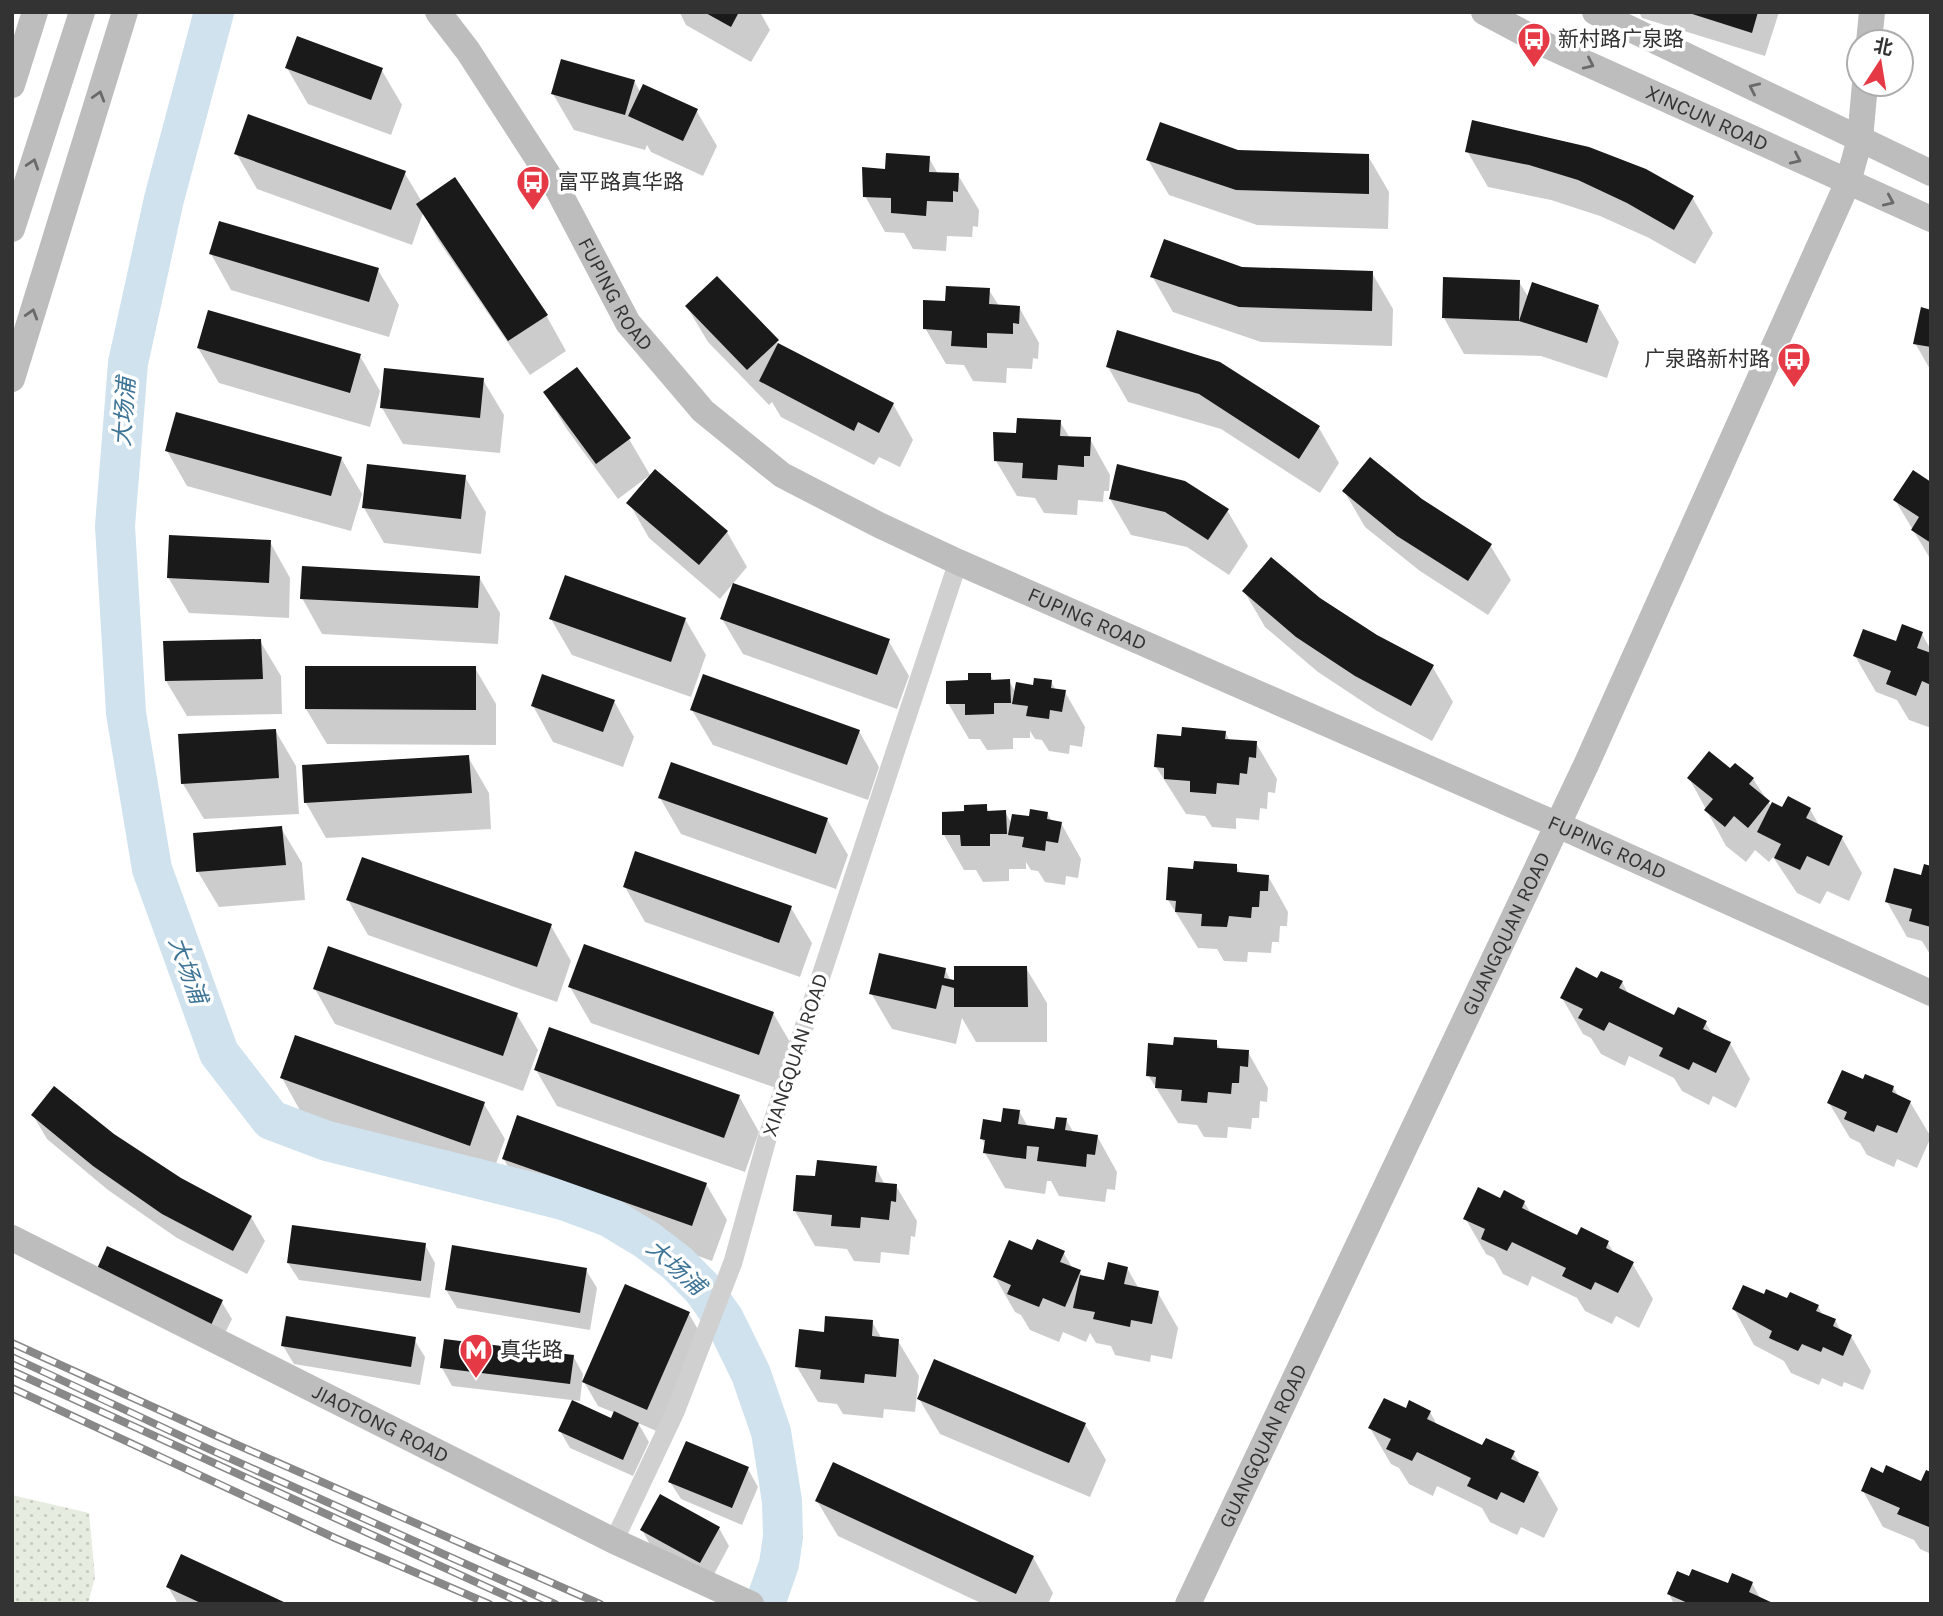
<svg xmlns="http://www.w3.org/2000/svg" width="1943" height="1616" viewBox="0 0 1943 1616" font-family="Karla,'Noto Sans SC',sans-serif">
  <defs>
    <pattern id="park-dots" width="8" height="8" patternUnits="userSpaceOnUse" patternTransform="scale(1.75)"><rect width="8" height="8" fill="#e6ecdf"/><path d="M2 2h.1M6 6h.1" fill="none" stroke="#c6cbc0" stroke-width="1.8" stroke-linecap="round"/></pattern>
  </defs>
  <rect width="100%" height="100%" fill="#fff"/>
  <path fill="url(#park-dots)" d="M12,1495L89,1513L95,1577L88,1604H12Z"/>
  <path fill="#0003" d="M674,12H760L770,30L751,62L686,25L680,13Z
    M1639,12H1779L1765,56L1642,18Z
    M287,68L381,69L402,105L391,135L308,104Z
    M634,81L641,93L696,110L717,146L703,176L651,152L647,145L645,150L574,130L553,94Z
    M1238,151L1368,156L1389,192L1388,229L1257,225L1169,195L1148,160Z
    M1467,151L1692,197L1713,233L1695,264L1649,238L1600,216L1551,200L1488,187Z
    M236,153L404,172L422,202L546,315L566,351L530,375L438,240L423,213L412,245L257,189Z
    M929,158L938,174L958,175L979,210L978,227L973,226L972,237L947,236L946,251L913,249L904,233L885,232L865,196Z
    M211,254L378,270L399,305L389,337L231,290Z
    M1241,268L1372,273L1393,309L1392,346L1261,342L1173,312L1152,276Z
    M717,279L781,347L893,404L913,440L900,467L879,457L874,465L781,417L772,402L769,405L708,342L687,307Z
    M1519,282L1529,298L1598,306L1619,342L1607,378L1541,356L1464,354L1444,318Z
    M989,290L999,306L1019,307L1039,343L1038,359L1033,358L1032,369L1007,368L1006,383L973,381L964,365L946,364L925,328L947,303Z
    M1931,311V371L1915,343Z
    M198,348L360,356L380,391L370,427L219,383Z
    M1108,367L1319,428L1339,463L1320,493L1221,429L1128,402Z
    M577,370L629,439L650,475L618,499L566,428L545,393Z
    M483,380L504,415L500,453L403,444L382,408Z
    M1060,422L1070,438L1090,439L1110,475L1109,491H1104L1103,502L1078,500L1077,515L1044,513L1035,498L1017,496L996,461Z
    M167,451L341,458L362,494L351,531L187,486Z
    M465,477L486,512L481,554L384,543L364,508Z
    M1931,484V560L1895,500Z
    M1344,491L1421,500L1490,545L1511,580L1488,615L1420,571L1365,527Z
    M1110,499L1227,510L1248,546L1229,575L1187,547L1131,535Z
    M629,503L727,532L747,567L720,599L649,538Z
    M270,542L290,578L289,618L189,613L168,577Z
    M479,577L500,613L498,644L322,634L302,598Z
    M1244,591L1319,600L1377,636L1432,666L1453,702L1432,741L1377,711L1318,672L1265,627Z
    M551,619H685L706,655L691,697L572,655Z
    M722,619L888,640L909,676L897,709L743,654Z
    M1922,634L1931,650V728L1909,720L1897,700L1876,692L1855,656Z
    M260,641L281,676L282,714L187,716L166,681Z
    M475,668L496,704V745L327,744L306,709Z
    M990,675L994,681H1009L1016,693L1051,682L1056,690L1065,692L1085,727L1082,747L1070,745L1069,754L1049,751L1042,740L1035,739L1030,731V738H1013V749L987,750L980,739H969L948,703L970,682Z
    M614,701L634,737L623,767L553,742L533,706Z
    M692,710L859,731L879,767L868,800L713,745Z
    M275,730L296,766L299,814L204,819L183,784Z
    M1225,732L1230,741L1256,743L1277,779L1275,793L1268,792L1267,809L1260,808L1259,820L1236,818V829L1212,827L1205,816L1186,814L1156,767L1183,737Z
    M468,757L489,793L491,829L326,838L306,803L304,767Z
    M1731,771L1753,779L1771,806L1810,809L1820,827L1842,838L1862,873L1849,901L1827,891L1820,904L1797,893L1773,857L1769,862L1755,850L1746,862L1726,846L1689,778Z
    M660,798L827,819L848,855L836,889L681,834Z
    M986,806L990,813L1005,812L1012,824L1047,813L1052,822L1061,823L1081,859L1078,878L1066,876L1065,885L1045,882L1038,871L1031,870L1026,862V869H1009V881L983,882L976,870H964L944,835L966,813Z
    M281,828L302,863L305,900L219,907L198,872Z
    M1236,866L1241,874L1268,876L1288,912L1287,926H1280L1279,942H1272L1271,953L1248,952L1247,962L1224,961L1217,949L1198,948L1168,900L1195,871Z
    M1931,868V956L1922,941L1907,937L1887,902L1922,877Z
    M625,887L791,908L812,943L800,977L645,922Z
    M348,900L551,926L571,961L557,1002L368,935Z
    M1026,968L1047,1003V1042H976L962,1018L956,1044L892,1029L871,993L945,969L951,981Z
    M1598,980L1622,982L1629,995L1675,1017L1705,1022L1713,1035L1730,1043L1750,1079L1736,1108L1713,1096L1709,1105L1682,1091L1674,1078L1629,1056L1625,1066L1601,1054L1591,1038L1583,1034L1562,998Z
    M570,987L773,1013L794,1049L779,1089L591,1023Z
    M315,989L517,1015L538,1050L523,1091L335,1024Z
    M1216,1042L1221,1050L1248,1052L1268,1088L1267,1102L1260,1101L1259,1118H1252L1251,1129L1228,1127L1227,1138L1204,1137L1197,1125L1178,1123L1148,1075L1175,1047Z
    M536,1070L739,1096L759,1132L745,1172L557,1106Z
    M282,1078L484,1104L505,1139L490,1180L302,1114Z
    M1864,1082L1893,1087L1899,1097L1910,1102L1931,1137L1917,1168L1897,1159L1894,1167L1867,1155L1860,1143L1850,1138L1829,1103Z
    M1019,1111L1028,1127L1056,1131L1066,1120L1074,1133L1097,1136L1117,1172L1115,1190L1107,1189L1105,1202L1059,1196L1051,1181H1047L1045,1194L1005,1188L985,1153L986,1146L982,1139Z
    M33,1115L113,1135L180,1179L251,1217L265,1241L247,1274L177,1238L108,1190L47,1139Z
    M503,1158L706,1184L727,1220L712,1261L524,1194Z
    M876,1168L885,1185L896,1186L917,1221L915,1237L911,1236L909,1255L881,1252L880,1263L854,1261L847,1249L815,1246L795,1211L817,1178Z
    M1501,1200L1524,1202L1532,1215L1578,1237L1608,1243L1615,1255L1632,1263L1653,1299L1639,1328L1616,1316L1612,1324L1585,1311L1577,1298L1532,1276L1528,1286L1503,1274L1494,1258L1486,1254L1465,1218Z
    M425,1245L435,1263L430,1298L299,1280L288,1263Z
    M1033,1252H1063L1073,1269L1080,1272L1083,1278L1106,1282L1127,1268L1139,1289L1158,1293L1178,1328L1172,1359L1151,1355L1150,1362L1115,1355L1111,1346L1096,1343L1090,1333L1086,1342L1063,1332L1059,1342L1030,1330L1021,1315L1015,1312L995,1277Z
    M586,1270L597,1288L590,1330L457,1308L446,1290Z
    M108,1289L221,1301L232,1319L221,1341Z
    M1765,1297L1818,1306L1823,1316L1835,1320L1841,1331L1851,1336L1871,1371L1863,1390L1844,1382L1842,1387L1822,1378L1819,1385L1791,1373L1784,1361L1754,1345L1734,1309Z
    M689,1314L703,1338L661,1433L638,1423L649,1442L633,1476L570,1448L560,1431L612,1421L615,1413L598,1406L584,1382Z
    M872,1322L882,1339L898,1341L919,1376L915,1412L884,1409L883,1418L843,1414L837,1404L818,1402L797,1367L825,1334Z
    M414,1339L425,1357L420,1385L294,1364L283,1346Z
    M573,1356L583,1374L580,1401L452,1386L442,1368Z
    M919,1399L1085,1424L1106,1460L1090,1497L940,1434Z
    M1406,1410L1430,1412L1437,1425L1483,1447L1513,1453L1521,1465L1538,1474L1558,1509L1544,1538L1521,1527L1517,1535L1490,1522L1482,1508L1437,1486L1433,1496L1409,1484L1399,1468L1391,1464L1370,1428Z
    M748,1469L758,1487L742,1525L681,1499L670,1482Z
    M1931,1474V1554L1920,1549L1914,1540L1883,1527L1863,1491L1884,1475L1922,1483Z
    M817,1501L1033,1557L1053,1593L1048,1604H983L838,1536Z
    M719,1528L729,1546L711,1580L652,1548L642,1530Z
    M1690,1578L1729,1586L1752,1583L1761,1600L1771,1604H1674L1669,1594Z
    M168,1587L284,1604H178Z"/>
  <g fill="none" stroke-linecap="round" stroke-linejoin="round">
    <path stroke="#cfe2ee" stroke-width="40" d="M214,12L164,199L128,363L115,526L126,713L152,869L219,1053L271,1120L327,1141L563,1200L609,1217L647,1240L677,1263L702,1288L724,1319L751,1374L771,1432L782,1501L783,1537L779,1564L765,1604"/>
  </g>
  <path fill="#1a1a1a" d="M704,12H739L731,27Z
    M1686,12H1758L1752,33Z
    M297,36L383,68L371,100L285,68Z
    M561,59L635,80L625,115L551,94Z
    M643,84L698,109L683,141L628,116Z
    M248,114L406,171L391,210L234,154Z
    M1472,120L1589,147L1646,169L1694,196L1674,230L1627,203L1578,180L1529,165L1465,152Z
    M1160,122L1238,150L1369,154V194L1236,190L1146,160Z
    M886,153L930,156L929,172L959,173L958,192L953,191V202L927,201L926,216L891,213V198L863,197L862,167L885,169Z
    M455,177L548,315L508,341L416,204Z
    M219,221L379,268L369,302L209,254Z
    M1164,239L1242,267L1373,271L1372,311L1239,307L1150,277Z
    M717,276L779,340L747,370L685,306Z
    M1443,277L1520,280L1519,321L1442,318Z
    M1532,282L1599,305L1587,343L1519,321Z
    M946,286L990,288L989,304L1020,306L1019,324L1013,323V334L987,333V348L951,346L952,331L923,329V300L945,301Z
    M1921,307L1931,310V347L1913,344Z
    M208,310L361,354L350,393L197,348Z
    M1117,330L1220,362L1320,426L1299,459L1199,394L1106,367Z
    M778,343L894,403L879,433L858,422L854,431L759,381Z
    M577,367L631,438L596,464L543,392Z
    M384,368L484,378L480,418L380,408Z
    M176,412L342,457L331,496L165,451Z
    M1017,418L1061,420L1060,436L1091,437L1090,456H1084V467L1058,465L1057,480L1022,478L1023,463L994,461L993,432L1016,433Z
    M1370,457L1422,499L1492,544L1468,581L1397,536L1342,491Z
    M367,464L466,475L461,519L362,508Z
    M1117,464L1185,481L1229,509L1208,540L1165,512L1109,499Z
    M655,469L728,531L699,565L626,503Z
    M1913,470L1931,482V543L1911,530L1919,517L1893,500Z
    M169,535L271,540L269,583L167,578Z
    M1271,557L1320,598L1377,635L1434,665L1411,706L1355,676L1296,637L1242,591Z
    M302,566L480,576L478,608L300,599Z
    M565,575L686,618L671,662L549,619Z
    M733,583L890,639L877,675L720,619Z
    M1902,624L1923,632L1917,648L1931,653V685L1922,681L1916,696L1886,684L1891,671L1853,656L1863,629L1896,641Z
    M261,639L263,679L165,681L163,641Z
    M305,666H476V710L305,709Z
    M968,673H991V680L1010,679L1011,703H994V714L965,715V704H946V681L968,680Z
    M542,674L615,700L603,732L531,706Z
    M703,674L860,730L847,765L690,710Z
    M1034,678L1052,680L1051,688L1066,690L1062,712L1050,710L1049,719L1026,716L1028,706L1012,704L1016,682L1033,685Z
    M1182,727L1226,731L1225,739L1257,741L1256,758L1249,757L1247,774L1240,773L1239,785L1217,783L1216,794L1190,792V781L1164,779V768L1154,767L1157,734L1181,736Z
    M276,729L279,778L181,784L178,734Z
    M1709,751L1730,768L1735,763L1754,778L1749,784L1770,801L1748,828L1734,816L1725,827L1704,810L1713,799L1687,778Z
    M469,755L472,793L304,803L302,765Z
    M671,762L828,818L816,854L658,798Z
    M1788,796L1811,808L1806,818L1843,836L1829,866L1807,856L1800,870L1774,858L1781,844L1757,832L1772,802L1782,807Z
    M987,804V811L1006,810L1007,834H990V846H961L960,835H942V812L964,811V805Z
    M1030,809L1048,812L1047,819L1062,822L1058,843L1046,841L1045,851L1022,847L1024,837L1008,835L1012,814L1029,816Z
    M282,826L286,865L196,872L193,833Z
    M635,851L792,906L779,943L623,887Z
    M362,857L552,924L537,967L346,900Z
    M1194,861L1237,864V872L1269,875L1268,891H1260L1259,907H1252L1251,918L1229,916L1227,927L1201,926L1202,914L1175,912L1176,901L1166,900L1168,867L1193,869Z
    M1924,864L1931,866V927L1909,921L1912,909L1885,902L1894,868L1921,875Z
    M584,944L774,1012L759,1055L568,987Z
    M328,946L518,1013L503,1056L313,989Z
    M879,953L946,968L944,978L954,980V966H1027L1028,1007H954V988L942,985L936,1009L869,994Z
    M1576,967L1597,978L1601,971L1623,981L1619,988L1674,1015L1678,1007L1707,1021L1703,1029L1731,1042L1716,1073L1693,1062L1689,1070L1659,1056L1663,1048L1609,1022L1604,1031L1578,1018L1583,1009L1560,998Z
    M549,1027L740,1095L724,1138L534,1070Z
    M295,1035L485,1102L470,1146L280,1078Z
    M1174,1037L1217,1040V1048L1249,1050L1248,1067L1240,1066L1239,1083H1232L1231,1094L1208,1092L1207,1103L1181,1101L1182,1090L1155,1088L1156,1077L1146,1076L1148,1043L1173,1045Z
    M1842,1070L1863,1079L1865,1074L1894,1086L1892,1092L1911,1101L1897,1133L1877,1125L1874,1132L1844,1119L1847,1112L1827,1103Z
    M54,1086L114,1134L181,1178L252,1216L233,1251L162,1214L93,1166L31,1115Z
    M1003,1108L1020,1110L1018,1124L1054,1129L1056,1117L1067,1118L1065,1130L1098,1135L1095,1155L1087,1154L1086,1167L1037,1161L1039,1147L1027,1146L1026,1159L983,1153L985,1140L980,1139L983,1119L1001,1122Z
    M517,1115L707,1183L692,1226L502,1159Z
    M817,1160L877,1166L875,1182L897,1184L896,1202L891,1201L889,1220L861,1217L860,1228L831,1226L832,1215L793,1211L796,1175L815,1176Z
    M1478,1187L1500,1198L1504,1190L1525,1201L1522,1208L1577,1235L1581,1227L1609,1241L1606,1248L1634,1262L1618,1293L1595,1282L1591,1290L1562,1276L1566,1268L1512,1242L1507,1251L1481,1239L1485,1229L1463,1219Z
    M292,1225L426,1243L421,1281L287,1263Z
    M1037,1239L1065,1251L1060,1262L1081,1270L1065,1307L1043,1298L1039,1307L1007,1294L1011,1285L993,1277L1009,1240L1032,1250Z
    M452,1245L587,1268L580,1313L445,1290Z
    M107,1246L223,1300L211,1325L96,1271Z
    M1108,1262L1128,1267L1124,1284L1159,1291L1152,1324L1131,1320L1130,1327L1093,1319L1095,1312L1073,1308L1080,1275L1104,1280Z
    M625,1284L690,1312L647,1410L582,1382Z
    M1743,1285L1764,1294L1766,1289L1787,1298L1790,1292L1819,1305L1816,1311L1836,1319L1833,1326L1852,1335L1843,1356L1823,1347L1821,1352L1802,1344L1798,1351L1769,1338L1772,1331L1732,1309Z
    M286,1316L416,1337L411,1367L281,1346Z
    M825,1316L873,1320L872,1336L899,1339L896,1377L865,1374L864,1383L820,1379L821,1370L795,1367L799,1329L824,1332Z
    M444,1339L574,1355L570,1384L440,1368Z
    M934,1359L1086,1423L1069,1463L917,1399Z
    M1384,1398L1406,1408L1409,1400L1431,1411L1427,1419L1482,1445L1486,1438L1515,1451L1511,1459L1539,1472L1524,1503L1501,1492L1497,1500L1467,1486L1471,1478L1417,1452L1412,1461L1386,1449L1391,1439L1368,1428Z
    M572,1400L611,1418L614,1411L639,1423L623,1460L558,1431Z
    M686,1441L749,1467L732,1508L668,1482Z
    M833,1462L1034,1556L1016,1594L815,1501Z
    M1886,1465L1921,1481L1926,1470L1931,1472L1929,1527L1897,1514L1900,1508L1861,1491L1871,1467L1883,1473Z
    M660,1494L720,1527L700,1563L640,1530Z
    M181,1554L288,1604H203L166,1587Z
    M1692,1569L1728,1583L1732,1573L1753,1582L1749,1592L1775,1604H1690L1667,1594L1677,1571L1689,1576Z"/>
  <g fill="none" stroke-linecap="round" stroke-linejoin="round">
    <path stroke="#d0d0d0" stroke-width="19" d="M614,1541L675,1412L733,1262L767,1139L958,562"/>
    <g stroke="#bdbdbd" stroke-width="26">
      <path id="s1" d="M438,12L468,51L558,190L628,323L703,411L782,475L879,525L958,562L1558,825L1931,993"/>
      <path id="s2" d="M1484,12L1548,46L1931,219"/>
      <path d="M1595,12L1931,173"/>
      <path d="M1869,42L1872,12"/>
      <path d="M12,85L35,12"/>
      <path d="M12,229L82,12"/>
      <path d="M12,379L125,12"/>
      <path id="s3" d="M12,1238L614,1541L751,1604"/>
      <path id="s4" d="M1188,1604L1586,765L1848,182L1860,139L1865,84"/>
    </g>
    <defs>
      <path id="rail" d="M12,1343L217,1436L600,1604
        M12,1357L211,1450L555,1604
        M12,1371L524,1604
        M12,1388L335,1538L489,1604"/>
    </defs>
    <use href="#rail" stroke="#888" stroke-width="8"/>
    <use href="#rail" stroke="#fff" stroke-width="5" stroke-dasharray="16" stroke-linecap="butt"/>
  </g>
  <defs><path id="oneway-chevron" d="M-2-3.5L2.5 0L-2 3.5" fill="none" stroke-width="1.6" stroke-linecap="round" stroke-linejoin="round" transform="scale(1.75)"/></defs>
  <g stroke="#6a6a6a">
    <use href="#oneway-chevron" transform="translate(1589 64) rotate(25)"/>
    <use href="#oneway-chevron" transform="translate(1754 88) rotate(-155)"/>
    <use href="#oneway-chevron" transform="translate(99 96) rotate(-73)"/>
    <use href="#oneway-chevron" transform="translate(1796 159) rotate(25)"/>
    <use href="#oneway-chevron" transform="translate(33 164) rotate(-72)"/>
    <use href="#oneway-chevron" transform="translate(1889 201) rotate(24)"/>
    <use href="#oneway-chevron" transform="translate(32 314) rotate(-73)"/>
  </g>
  <defs>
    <symbol id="bus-pin" viewBox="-11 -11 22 30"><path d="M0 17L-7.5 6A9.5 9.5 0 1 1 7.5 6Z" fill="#e63946" stroke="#fff"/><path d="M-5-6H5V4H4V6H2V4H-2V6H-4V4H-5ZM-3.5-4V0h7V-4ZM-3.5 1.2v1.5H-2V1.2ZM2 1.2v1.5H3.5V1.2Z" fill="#fff"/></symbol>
    <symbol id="metro-pin" viewBox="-11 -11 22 30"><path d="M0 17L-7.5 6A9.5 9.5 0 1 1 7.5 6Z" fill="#e63946" stroke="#fff"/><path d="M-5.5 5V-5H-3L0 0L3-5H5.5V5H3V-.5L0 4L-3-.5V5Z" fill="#fff"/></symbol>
  </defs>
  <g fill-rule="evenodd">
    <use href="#bus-pin" x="1515" y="20" width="38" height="52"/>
    <use href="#bus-pin" x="514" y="163" width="38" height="52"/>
    <use href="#bus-pin" x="1775" y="340" width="38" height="52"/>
    <use href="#metro-pin" x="457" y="1331" width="38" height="52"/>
  </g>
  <g text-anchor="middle" stroke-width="7" stroke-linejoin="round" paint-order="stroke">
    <g font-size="21" fill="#333" stroke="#fff" text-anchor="start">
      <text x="1558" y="46">新村路广泉路</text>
      <text x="558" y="189">富平路真华路</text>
      <text x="1770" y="366" text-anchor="end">广泉路新村路</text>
      <text x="500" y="1357">真华路</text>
    </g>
    <g font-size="21" fill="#333" stroke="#fff">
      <text dy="7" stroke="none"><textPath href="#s2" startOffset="247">XINCUN ROAD</textPath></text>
      <text dy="7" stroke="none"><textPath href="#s1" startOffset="334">FUPING ROAD</textPath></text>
      <text dy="7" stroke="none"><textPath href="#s1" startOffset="920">FUPING ROAD</textPath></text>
      <text dy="7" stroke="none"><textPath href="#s1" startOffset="1488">FUPING ROAD</textPath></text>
      <text dy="7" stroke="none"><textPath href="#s4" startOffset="742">GUANGQUAN ROAD</textPath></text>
      <text transform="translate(795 1055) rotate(-72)" y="7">XIANGQUAN ROAD</text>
      <text dy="7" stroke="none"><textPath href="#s3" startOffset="413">JIAOTONG ROAD</textPath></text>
      <text dy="7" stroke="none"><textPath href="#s4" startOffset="175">GUANGQUAN ROAD</textPath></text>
    </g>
    <g font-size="23" font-style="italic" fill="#3f7597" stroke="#fff">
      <text transform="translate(124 412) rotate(-86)" y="8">大场浦</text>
      <text transform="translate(188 970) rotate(70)" y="8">大场浦</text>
      <text transform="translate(676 1267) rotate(42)" y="8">大场浦</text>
    </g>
  </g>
  <rect width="1943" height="1616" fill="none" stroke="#333333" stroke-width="28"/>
  <g transform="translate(1880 63) rotate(12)"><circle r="33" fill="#ffffff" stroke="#adadad" stroke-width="2"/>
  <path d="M0-5L12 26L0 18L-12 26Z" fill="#e63946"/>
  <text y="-10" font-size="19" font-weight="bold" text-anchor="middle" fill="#333333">北</text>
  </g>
</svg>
